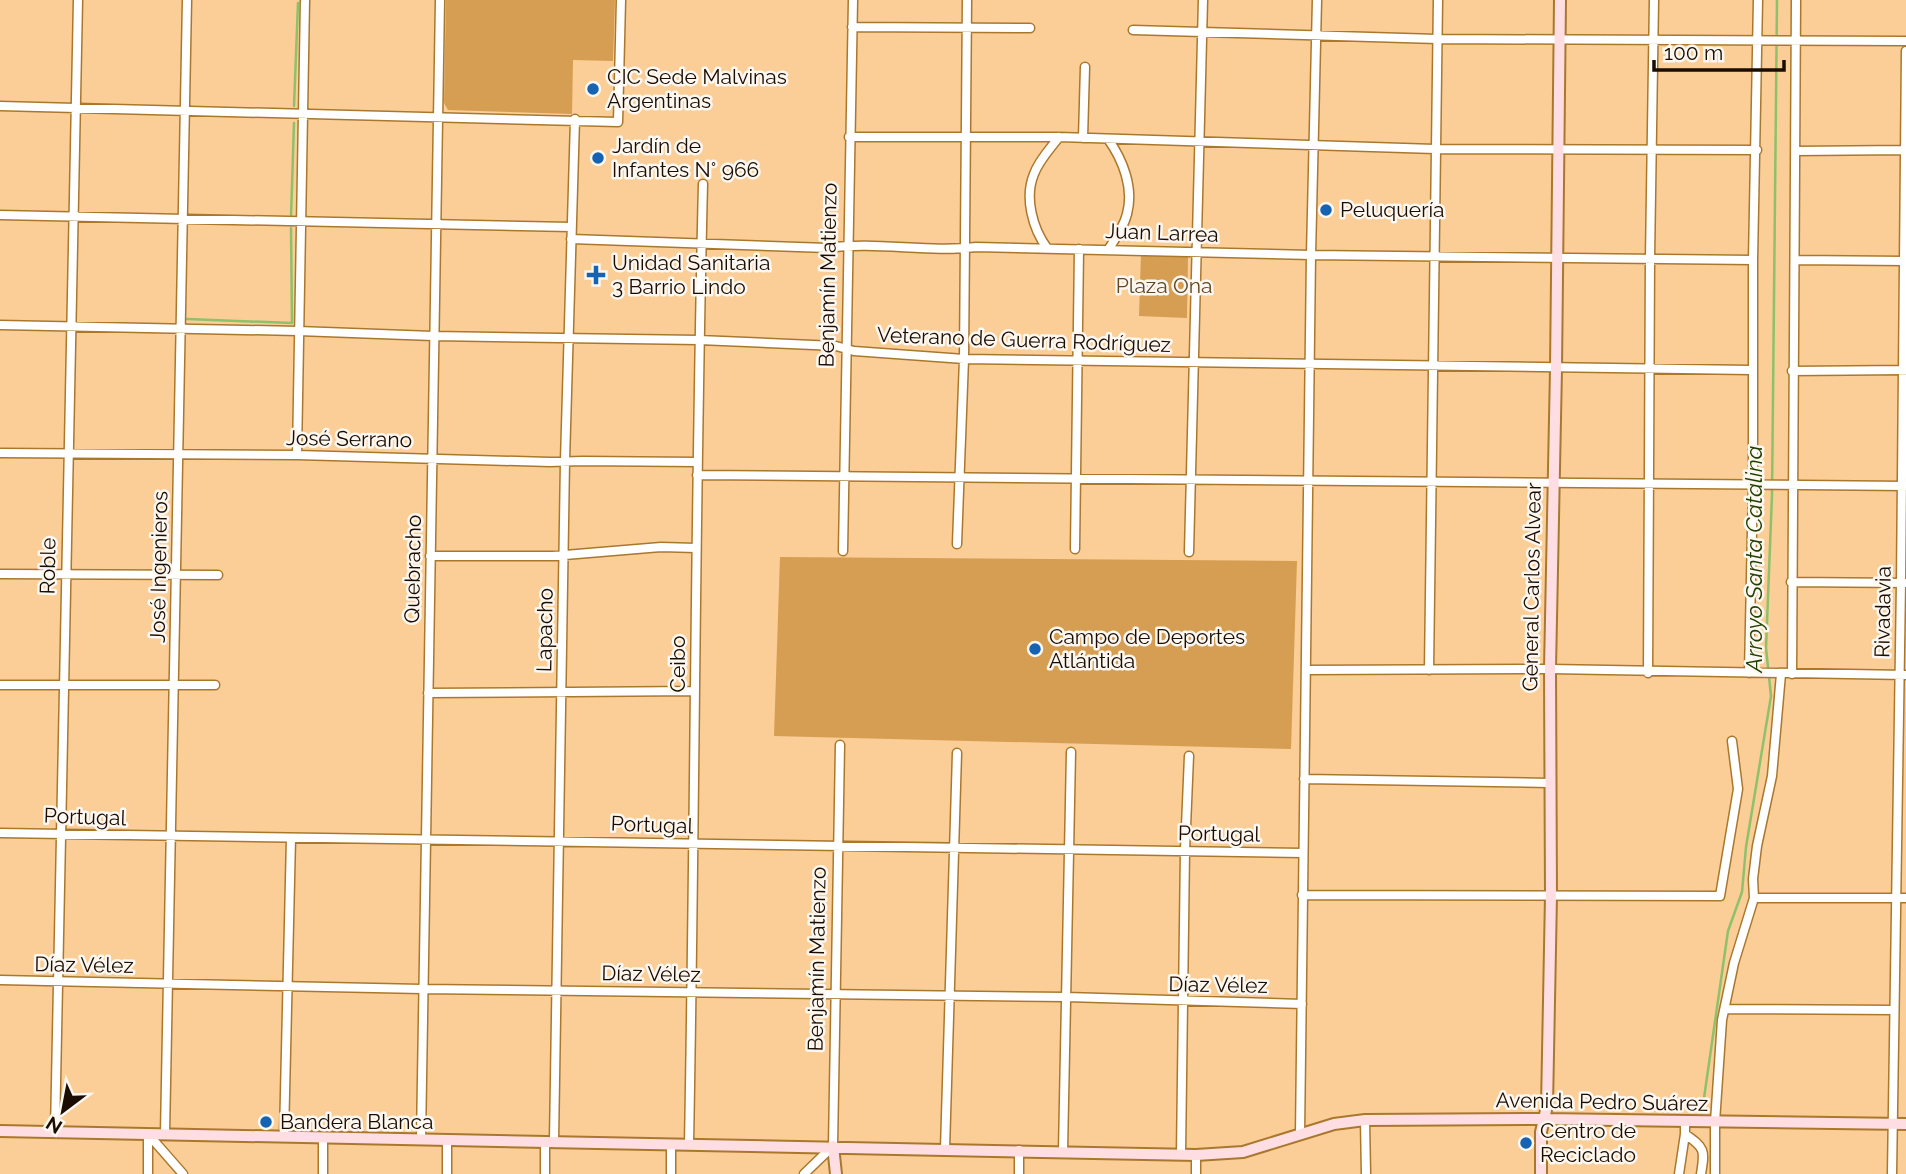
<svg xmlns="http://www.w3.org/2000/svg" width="1906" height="1174" viewBox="0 0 1906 1174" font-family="Raleway,sans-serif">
  <rect width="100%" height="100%" fill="#face96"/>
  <path fill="#d59e52" d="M446,0H615L613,61L573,60L572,114L448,110L444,103Z
    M1141,254L1188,256L1187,318L1139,316Z
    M780,557L1297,561L1291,749L774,736Z"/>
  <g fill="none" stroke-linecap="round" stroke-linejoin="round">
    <path stroke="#8ec16a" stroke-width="2.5" d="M294,106L298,3
      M291,217L294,123
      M187,319L292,323L291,228
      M1702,1112L1728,931L1742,892L1746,847L1771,696L1766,648L1772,495L1777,0"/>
    <defs>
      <path id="street" d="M852,27L1030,28
        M1133,30L1437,39L1906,41
        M0,106L618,122L621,0
        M849,137H1059L1435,149L1757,150
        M1083,138L1085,67
        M1795,151L1906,150
        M0,215L571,227
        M571,239L827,248C877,241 927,253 976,247L1311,255L1753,260
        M1047,248C1033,229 1024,198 1034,174C1039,160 1050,149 1059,137
        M1108,250C1115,239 1124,227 1127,214C1134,188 1123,160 1108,139
        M1795,260L1906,261
        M0,325L298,331L433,336L699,340L836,346L854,351L964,359L1751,370
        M1792,371L1906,370
        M0,453L297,455L550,462L582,461L697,462
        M297,455L305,0
        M697,475L1906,486
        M957,544L964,359L967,0
        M1075,549L1079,249
        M843,551L853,0
        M1189,552L1203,0
        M430,556H553L661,547L696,548
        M0,574L218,575
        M1791,582L1906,583
        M1306,670L1550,669L1906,675
        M1429,670L1438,0
        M1648,673L1650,258L1654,0
        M1749,673L1753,484V260L1758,0
        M1792,674L1796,0
        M0,685H215
        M428,693L695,691
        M1304,779L1550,783
        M0,833L1303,853
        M1302,895L1720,896L1738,789L1732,741
        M1754,898H1906
        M0,980L422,989L1066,997L1302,1004
        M1725,1009L1894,1010
        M1365,1120L1366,1174
        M55,1132L78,0
        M148,1134L183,1174
        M148,1134V1174
        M165,1134L187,0
        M1300,1134L1311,255L1317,0
        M1685,1134C1705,1148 1705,1150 1701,1174
        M284,1136L291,838
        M421,1139L440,0
        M447,1139V1174
        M545,1141V1174
        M554,1141L565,461L575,119
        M689,1144C695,824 695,504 703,184
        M945,1149L957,753
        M1019,1150V1174
        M1063,1151L1071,752
        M1181,1154L1185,850L1189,756
        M1196,1155V1174
        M323,1174V1137
        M671,1174V1144
        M804,1174L833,1146L840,745
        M1679,1174L1685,1134V1123
        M1715,1174V1122L1722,1020L1734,963L1754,898L1753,879L1757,846L1772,776L1781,674
        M1892,1174L1901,583L1906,51"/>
      <path id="secondary" d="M0,1131L1196,1155L1243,1152L1334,1124L1365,1120L1544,1119L1906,1124
        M833,1146L836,1174
        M1541,1174V1132L1547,1106L1551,896L1550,669L1556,369L1560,0"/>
    </defs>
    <use href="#street" stroke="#aa782d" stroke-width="11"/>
    <use href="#secondary" stroke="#aa782d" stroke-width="14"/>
    <use href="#street" stroke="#fff" stroke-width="8"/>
    <use href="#secondary" stroke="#fedee2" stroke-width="10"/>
  </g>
  <g fill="#1563b2" stroke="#fcf7f0" stroke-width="2.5">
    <circle cx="593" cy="89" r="7"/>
    <circle cx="598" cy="158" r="7"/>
    <circle cx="1326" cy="210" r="7"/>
    <path d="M592.5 264.5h7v7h7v7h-7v7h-7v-7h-7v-7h7z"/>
    <circle cx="1035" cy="649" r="7"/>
    <circle cx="266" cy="1122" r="7"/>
    <circle cx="1526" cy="1143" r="7"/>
  </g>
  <g text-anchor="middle" stroke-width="5" stroke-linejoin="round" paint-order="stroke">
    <g font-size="21" fill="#1b0c00" stroke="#fcf7f0" text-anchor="start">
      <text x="607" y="84">CIC Sede Malvinas<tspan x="607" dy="24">Argentinas</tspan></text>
      <text x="612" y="153">Jardín de<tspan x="612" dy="24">Infantes N° 966</tspan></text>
      <text x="1340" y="217">Peluquería</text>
      <text x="612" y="270">Unidad Sanitaria<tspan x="612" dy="24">3 Barrio Lindo</tspan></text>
      <text x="1049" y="644">Campo de Deportes<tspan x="1049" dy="24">Atlántida</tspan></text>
      <text x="280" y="1129">Bandera Blanca</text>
      <text x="1540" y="1138">Centro de<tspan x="1540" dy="24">Reciclado</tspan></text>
    </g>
    <g font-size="21" fill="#1b0c00" stroke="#fcf7f0">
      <text transform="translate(1162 233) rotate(2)" y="7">Juan Larrea</text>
      <text transform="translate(828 275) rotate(-89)" y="7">Benjamín Matienzo</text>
      <text transform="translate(1024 340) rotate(2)" y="7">Veterano de Guerra Rodríguez</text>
      <text transform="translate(349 439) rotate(1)" y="7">José Serrano</text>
      <text transform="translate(48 566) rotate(-89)" y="7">Roble</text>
      <text transform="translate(159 567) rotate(-89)" y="7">José Ingenieros</text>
      <text transform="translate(413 569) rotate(-89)" y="7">Quebracho</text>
      <text transform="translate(1532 587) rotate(-89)" y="7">General Carlos Alvear</text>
      <text transform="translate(1883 612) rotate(-89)" y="7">Rivadavia</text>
      <text transform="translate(545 630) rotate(-89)" y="7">Lapacho</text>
      <text transform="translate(678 664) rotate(-90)" y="7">Ceibo</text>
      <text transform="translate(85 817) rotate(2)" y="7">Portugal</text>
      <text transform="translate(652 825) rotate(2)" y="7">Portugal</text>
      <text transform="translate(1219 834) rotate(1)" y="7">Portugal</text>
      <text transform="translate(817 959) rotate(-89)" y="7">Benjamín Matienzo</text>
      <text transform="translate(84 965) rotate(1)" y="7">Díaz Vélez</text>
      <text transform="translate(651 974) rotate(1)" y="7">Díaz Vélez</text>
      <text transform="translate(1218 985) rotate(1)" y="7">Díaz Vélez</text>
      <text transform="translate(1602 1102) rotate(1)" y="7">Avenida Pedro Suárez</text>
    </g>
    <g font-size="21" fill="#624722" stroke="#fcf7f0">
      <text x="1164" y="293">Plaza Ona</text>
    </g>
    <g font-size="23" font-style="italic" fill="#214100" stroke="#fcf7f0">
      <text transform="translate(1754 559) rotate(-90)" y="8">Arroyo Santa Catalina</text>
    </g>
  </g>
  <g transform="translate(63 1111) rotate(212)" stroke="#fcf7f0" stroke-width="5" paint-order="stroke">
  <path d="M0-5L12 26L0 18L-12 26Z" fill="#1b0c00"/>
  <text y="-10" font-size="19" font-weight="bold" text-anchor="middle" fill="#1b0c00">N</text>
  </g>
  <path d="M1654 60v10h130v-10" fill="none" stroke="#1b0c00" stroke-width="3.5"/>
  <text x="1664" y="60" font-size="21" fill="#1b0c00" stroke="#fcf7f0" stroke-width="5" paint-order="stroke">100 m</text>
</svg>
